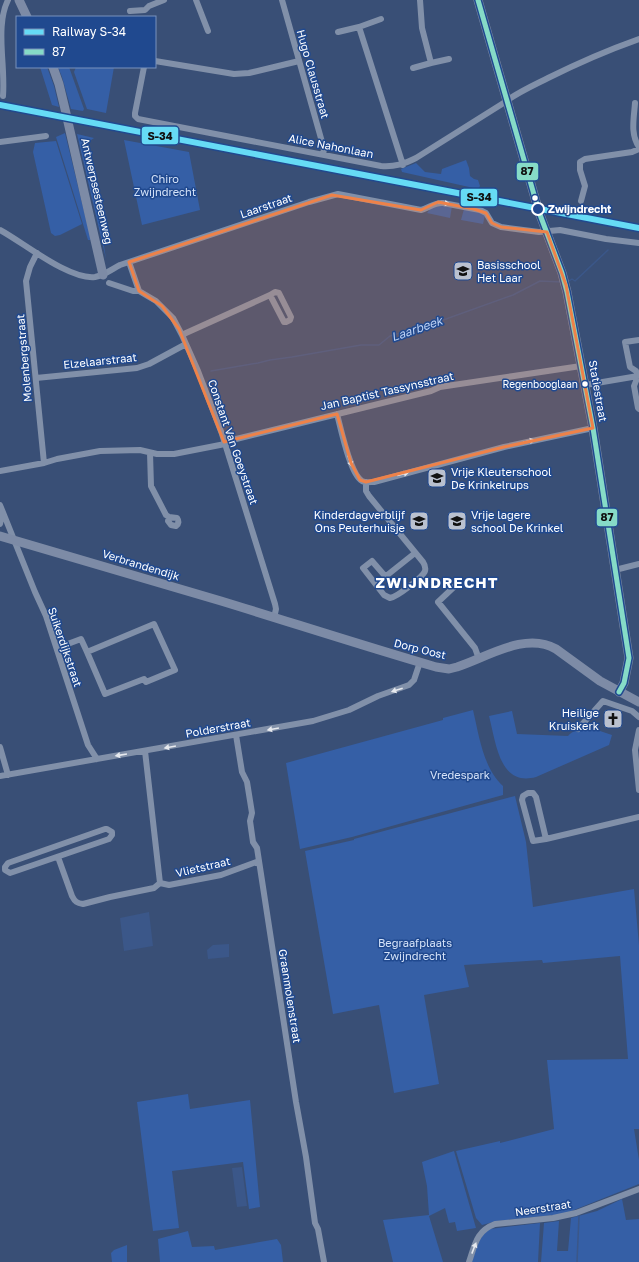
<svg xmlns="http://www.w3.org/2000/svg" width="639" height="1262" viewBox="0 0 639 1262" font-family="'Golos Text',sans-serif">
  <rect width="100%" height="100%" fill="#394f76"/>
  <path fill="#355fa6" d="M40,67H47L54,86L59,107L52,105Z
    M58,67H69L84,109L83,111L71,109L62,77Z
    M76,67H114L106,113L87,109L74,72Z
    M65,133L91,240H88L56,137Z
    M77,134L94,138L88,142L106,259Z
    M124,140L189,152L200,210L142,225Z
    M56,141L82,224L60,235L55,236L51,233L33,152L35,143Z
    M466,160L469,168L470,176L474,179L478,180L480,186L478,189L402,172L401,169L416,163L425,172L441,174L442,169Z
    M436,205L452,206L450,218L427,213L431,208Z
    M464,209L474,210L485,215L483,224L461,220Z
    M473,710C479,735 483,768 503,786V795L352,837L300,849L286,763L443,720V718Z
    M512,711L517,734L568,736C573,730 579,731 585,726L612,735L609,745L536,777C499,787 496,742 489,716Z
    M515,796L526,842L533,907L634,889L639,945V1129H634L639,1160V1184L564,1214L497,1221L482,1225L476,1218L456,1151L500,1141V1143L554,1129L547,1060L628,1059L620,956L543,963L542,960L464,965L469,987L424,995L439,1084L394,1093L379,1005L333,1014L305,851L354,840V839Z
    M188,1094L190,1109L250,1100L260,1207L249,1209L243,1162L172,1171L179,1228L153,1231L137,1102Z
    M454,1151L476,1228L457,1231L455,1222L449,1223L445,1208L429,1216L443,1262H393L383,1220L429,1215L427,1186L422,1162Z
    M622,1199L626,1220L639,1219V1262H541L544,1223L559,1221L557,1251H568L571,1218L597,1211Z
    M540,1223L538,1262H472C476,1250 479,1235 490,1229Z
    M188,1231L192,1247L214,1246L215,1250L277,1239L281,1245L283,1262H160L158,1239Z
    M127,1245V1262H112L111,1253L114,1250Z"/>
  <path fill="#3b5789" d="M149,912L153,946L124,951L120,918Z
    M229,944V957L208,959L207,950L213,945Z
    M242,1167L247,1206L237,1207L232,1168Z"/>
  <g fill="none" stroke-linecap="round" stroke-linejoin="round">
    <path stroke="#3b5789" stroke-width="1.5" d="M569,281L572,279L575,281L608,250
      M211,371L258,363L270,360L292,357L361,345H379L390,336L432,324L513,295L540,281L561,282
      M577,1262L579,1216"/>
    <path stroke="#8190a9" stroke-width="6" d="M196,0L208,31
      M282,0L324,149L323,155
      M130,11L145,10L149,6L164,0
      M359,27L381,19
      M338,32L359,27L403,165
      M155,61L234,74L249,73L299,61
      M431,63L449,59
      M144,67L135,113V116L138,119L381,166C395,167 404,164 416,158L502,104C516,93 532,86 548,78C578,63 608,50 639,39
      M413,68L431,63L422,28L420,0
      M3,96C4,83 3,69 2,55C1,37 0,16 8,0
      M635,103C634,118 630,134 639,147
      M0,142L46,136
      M581,201L585,186L580,170V162L585,159L632,152L639,149
      M0,230C24,243 69,280 95,277C105,275 112,269 120,265L309,202L338,194L421,210C429,208 435,202 443,203L480,210L486,213L492,223L501,227L539,232L560,230L606,239L639,243
      M37,253L30,267L26,281L44,463
      M129,262L139,291L156,301L173,318L182,335L198,371L222,434L275,604L276,609L274,618
      M109,283L133,291H139
      M182,335L186,333L270,295L275,292L279,293L291,317L290,320L286,322H284L270,295
      M638,376L636,371L630,367L625,342L639,340
      M36,378L137,368L149,364L186,344
      M585,385L638,376L634,386L638,408L639,409
      M337,414C341,429 350,474 362,481C365,483 370,482 374,482L504,447L593,428
      M224,442L431,391L440,387L581,366
      M150,453L151,486L166,515L169,517L177,518C179,521 179,524 176,526L171,525L168,521L169,517
      M0,471L44,463L57,459L100,451L140,450L157,454H174L225,444
      M366,482V491L369,496L423,562C425,565 426,567 425,571C423,577 397,597 390,598L384,595L363,568L372,561L385,576
      M0,505L35,592L46,616L88,745L97,759
      M0,524L2,513
      M615,570L639,564
      M376,584L415,553
      M455,586L438,602L475,648L479,659
      M57,648L81,639L87,652L154,624L175,670L146,682L144,679L105,694L87,652
      M578,729L603,701L632,711L639,717
      M639,730L635,750L639,790
      M236,735L242,772L247,782L252,813L250,821L253,842L257,848L259,861L296,1102L306,1157L315,1223L318,1229L324,1262
      M0,747L8,775
      M145,751L160,883
      M0,776L313,721L349,710L378,696L409,685L414,680L420,662
      M105,829H107L112,832V835L109,839L13,872L10,873L5,870V867L8,863Z
      M546,839L536,797L533,793H528L523,796L522,800L533,841L546,839L639,817
      M58,857L72,896C75,902 77,903 83,904L110,897L154,888L160,883
      M160,883L169,885L221,875L259,861
      M469,1262C475,1245 476,1231 495,1224L553,1218L576,1213L639,1189"/>
    <path stroke="#7d8ba6" stroke-width="9" d="M19,0L27,17
      M478,0L539,212L562,273L567,292L593,428L629,658L624,683L619,692
      M53,67L59,84L65,109L103,275
      M0,536C74,558 148,579 221,601C293,623 364,646 436,667L449,669L457,667C486,658 525,631 556,649L600,681L639,702"/>
    <defs>
      <path id="bus-1" d="M478,0L539,212L562,273L567,292L593,428L629,658L624,683L619,692"/>
    </defs>
    <use href="#bus-1" stroke="#20498f" stroke-width="8"/>
    <use href="#bus-1" stroke="#86dbc7" stroke-width="5"/>
    <defs>
      <path id="rail-1" d="M0,105L639,228"/>
    </defs>
    <use href="#rail-1" stroke="#20498f" stroke-width="9"/>
    <use href="#rail-1" stroke="#66dbf5" stroke-width="6"/>
  </g>
  <defs><path id="oneway-solid" d="M-6-.8H1V-3.2L6.5 0L1 3.2V.8H-6Z"/></defs>
  <g fill="#e6e9ee">
    <use href="#oneway-solid" transform="translate(444 203) rotate(6)"/>
    <use href="#oneway-solid" transform="translate(529 441) rotate(-12)"/>
    <use href="#oneway-solid" transform="translate(350 461) rotate(70)"/>
    <use href="#oneway-solid" transform="translate(403 474) rotate(-15)"/>
    <use href="#oneway-solid" transform="translate(397 690) rotate(162)"/>
    <use href="#oneway-solid" transform="translate(273 729) rotate(170)"/>
    <use href="#oneway-solid" transform="translate(170 747) rotate(170)"/>
    <use href="#oneway-solid" transform="translate(121 755) rotate(171)"/>
    <use href="#oneway-solid" transform="translate(474 1248) rotate(-69)"/>
  </g>
  <path fill="#ee8249" fill-opacity="0.2" stroke="#ee8249" stroke-width="3" stroke-linejoin="round" d="M332,195L421,210L438,202L474,209L486,213L492,223L501,227L547,232L566,285L593,428L504,447L366,482L360,480L351,463L337,414L224,442L179,329L162,306L139,291L129,262Z"/>
  <defs>
    <symbol id="school-square" viewBox="-11 -11 22 22"><rect x="-9" y="-9" width="18" height="18" rx="4" fill="#bac1cf" stroke="#20498f"/><path d="M0-5L7-2L0 1L-7-2ZM-4 1L0 2.5L4 1V4Q0 6-4 4Z" fill="#111"/></symbol>
    <symbol id="church-square" viewBox="-11 -11 22 22"><rect x="-9" y="-9" width="18" height="18" rx="4" fill="#bac1cf" stroke="#20498f"/><path d="M-1.2-6h2.4v3.5h3.3v2.4h-3.3V6h-2.4V-.1h-3.3v-2.4h3.3Z" fill="#111"/></symbol>
  </defs>
  <g fill-rule="evenodd">
    <use href="#school-square" x="452" y="260" width="22" height="22"/>
    <use href="#school-square" x="426" y="467" width="22" height="22"/>
    <use href="#school-square" x="408" y="510" width="22" height="22"/>
    <use href="#school-square" x="446" y="510" width="22" height="22"/>
    <use href="#church-square" x="602" y="708" width="22" height="22"/>
  </g>
  <g fill="#fff" stroke="#20498f" stroke-width="1.5">
    <circle cx="535" cy="198" r="3.5"/>
    <circle cx="585" cy="384" r="3.5"/>
  </g>
  <circle fill="#20498f" stroke="#fff" stroke-width="2" cx="538" cy="209" r="6"/>
  <g text-anchor="middle" stroke-width="3" stroke-linejoin="round" paint-order="stroke">
    <g font-size="10" fill="#fff" stroke="#20498f" text-anchor="end">
      <text x="578" y="388">Regenbooglaan</text>
    </g>
    <g font-size="11" fill="#fff" stroke="#20498f">
      <text transform="translate(313 74) rotate(74)" y="4">Hugo Clausstraat</text>
      <text transform="translate(331 146) rotate(11)" y="4">Alice Nahonlaan</text>
      <text transform="translate(97 191) rotate(77)" y="4">Antwerpsesteenweg</text>
      <text transform="translate(266 206) rotate(-19)" y="4">Laarstraat</text>
      <text transform="translate(24 358) rotate(-95)" y="4">Molenbergstraat</text>
      <text transform="translate(100 361) rotate(-6)" y="4">Elzelaarstraat</text>
      <text transform="translate(387 391) rotate(-13)" y="4">Jan Baptist Tassynsstraat</text>
      <text transform="translate(598 391) rotate(80)" y="4">Statiestraat</text>
      <text transform="translate(233 442) rotate(71)" y="4">Constant Van Goeystraat</text>
      <text transform="translate(141 565) rotate(17)" y="4">Verbrandendijk</text>
      <text transform="translate(65 647) rotate(71)" y="4">Suikerdijkstraat</text>
      <text transform="translate(420 649) rotate(14)" y="4">Dorp Oost</text>
      <text transform="translate(218 728) rotate(-10)" y="4">Polderstraat</text>
      <text transform="translate(203 867) rotate(-13)" y="4">Vlietstraat</text>
      <text transform="translate(290 996) rotate(81)" y="4">Graanmolenstraat</text>
      <text transform="translate(543 1208) rotate(-9)" y="4">Neerstraat</text>
    </g>
    <g font-size="11" fill="#d5e3f9" stroke="#20498f">
      <text x="165" y="183">Chiro<tspan x="165" dy="13">Zwijndrecht</tspan></text>
      <text x="460" y="779">Vredespark</text>
      <text x="415" y="947">Begraafplaats<tspan x="415" dy="13">Zwijndrecht</tspan></text>
    </g>
    <g font-size="11" font-weight="bold" fill="#fff" stroke="#20498f" text-anchor="start">
      <text x="548" y="213">Zwijndrecht</text>
    </g>
    <g font-size="11" fill="#fff" stroke="#20498f" text-anchor="start">
      <text x="477" y="269">Basisschool<tspan x="477" dy="13">Het Laar</tspan></text>
      <text x="451" y="476">Vrije Kleuterschool<tspan x="451" dy="13">De Krinkelrups</tspan></text>
      <text x="405" y="519" text-anchor="end">Kinderdagverblijf<tspan x="405" dy="13">Ons Peuterhuisje</tspan></text>
      <text x="471" y="519">Vrije lagere<tspan x="471" dy="13">school De Krinkel</tspan></text>
      <text x="599" y="717" text-anchor="end">Heilige<tspan x="599" dy="13">Kruiskerk</tspan></text>
    </g>
    <g font-size="12" font-style="italic" fill="#bcd1f4" stroke="#20498f">
      <text transform="translate(417 329) rotate(-19)" y="4">Laarbeek</text>
    </g>
    <g font-size="15" font-weight="bold" letter-spacing="1" fill="#fff" stroke="#20498f">
      <text x="437" y="588">ZWIJNDRECHT</text>
    </g>
  </g>
  <g stroke="#20498f" stroke-width="1.5">
    <rect x="141" y="126" width="38" height="19" rx="4" fill="#66dbf5"/>
    <rect x="516" y="162" width="23" height="19" rx="4" fill="#86dbc7"/>
    <rect x="460" y="188" width="38" height="19" rx="4" fill="#66dbf5"/>
    <rect x="596" y="508" width="22" height="19" rx="4" fill="#86dbc7"/>
  </g>
  <g font-size="11" text-anchor="middle" font-weight="bold" fill="#111">
    <text x="160" y="140">S-34</text>
    <text x="527" y="175">87</text>
    <text x="479" y="201">S-34</text>
    <text x="607" y="521">87</text>
  </g>
  <rect x="16" y="16" width="140" height="52" fill="#20498f" stroke="#7992bc"/>
  <rect x="24" y="29" width="20" height="6" fill="#66dbf5" stroke="#7992bc"/>
  <text x="52" y="36" font-size="12" fill="#ffffff">Railway S-34</text>
  <rect x="24" y="49" width="20" height="6" fill="#86dbc7" stroke="#7992bc"/>
  <text x="52" y="56" font-size="12" fill="#ffffff">87</text>
</svg>
